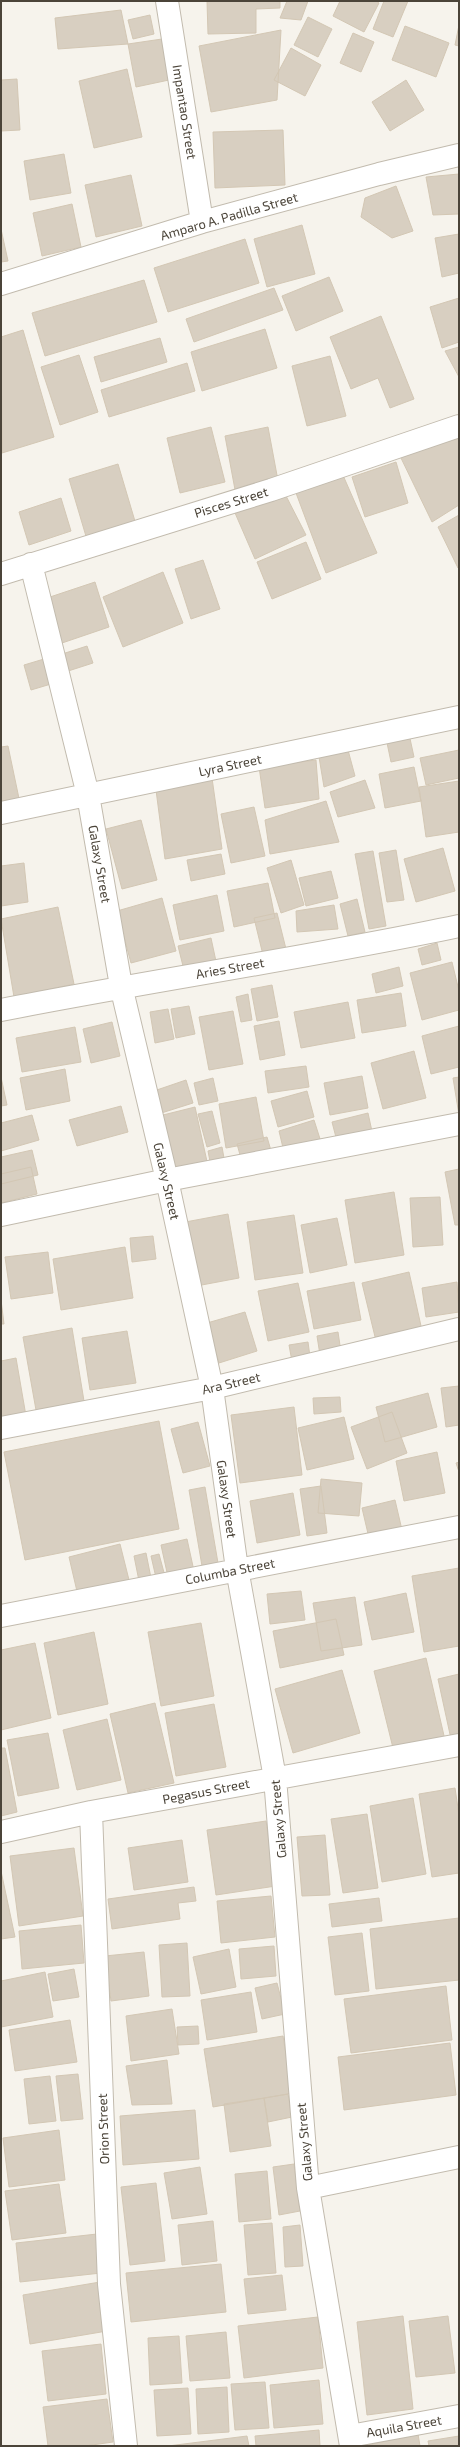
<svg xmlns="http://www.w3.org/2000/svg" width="460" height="2447" viewBox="0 0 460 2447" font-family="'Exo 2',sans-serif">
  <rect width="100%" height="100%" fill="#f6f3ec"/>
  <path fill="#d8cfc1" stroke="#d3c7b4" d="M207,1H280V8L256,9V33L208,34Z
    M287,1H308L301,20L280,18Z
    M340,1H376L379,3L364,32L333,16Z
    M384,1H408L393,37L373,29Z
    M121,10L128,44L58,49L55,18Z
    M150,15L154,34L133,39L128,20Z
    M308,17L332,29L318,57L294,45Z
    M459,25V46L455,45Z
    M405,26L449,43L436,77L392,60Z
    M281,30L277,100L211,112L199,46Z
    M353,33L374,42L361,72L340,63Z
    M162,39L169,80L136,87L128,44Z
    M291,48L321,65L305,96L274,80Z
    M127,69L142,137L94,148L79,81Z
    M17,79L20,130L1,131V80Z
    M406,80L424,110L390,131L372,102Z
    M283,130L285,185L215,188L213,132Z
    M64,154L71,193L30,200L24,161Z
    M459,174V214L433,215L426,177Z
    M131,175L142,226L96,237L85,185Z
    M396,186L413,231L392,238L361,217L365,198Z
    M72,204L81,247L42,256L33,213Z
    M302,225L315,274L267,287L254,239Z
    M1,229L8,261L1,262Z
    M459,234V273L442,277L435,238Z
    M245,239L259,283L168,312L154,268Z
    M329,277L343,311L296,331L282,296Z
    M144,280L157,322L45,356L32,313Z
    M274,288L283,310L194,342L186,319Z
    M459,298V342L442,348L430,307Z
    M381,316L414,399L390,408L378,378L351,389L330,337Z
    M265,329L277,368L202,391L191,352Z
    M23,330L54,437L2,453L1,337Z
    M160,338L167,362L101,382L94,357Z
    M459,347V377L445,351Z
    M79,355L98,412L60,425L41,367Z
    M330,356L346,416L307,426L292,366Z
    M187,363L195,391L109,417L101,390Z
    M211,427L225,482L180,493L167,438Z
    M268,427L279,486L236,495L225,436Z
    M459,430V505L432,522L400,456Z
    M396,462L408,503L365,517L352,477Z
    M118,464L137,528L88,543L69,479Z
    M342,473L377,553L326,573L296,493Z
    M283,490L306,535L255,559L232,506Z
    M61,498L71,531L29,545L19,512Z
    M459,515V567L458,568L438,527Z
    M306,542L321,579L272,599L257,562Z
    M203,560L220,609L191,619L175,569Z
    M163,572L183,623L123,647L103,597Z
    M95,582L109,627L62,643L47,598Z
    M87,646L93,663L62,673L56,656Z
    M44,659L51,684L31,690L24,665Z
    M409,734L414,757L391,762L386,738Z
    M8,746L21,808L1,812V747Z
    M348,750L355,776L324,787L319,757Z
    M459,750V778L426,785L420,758Z
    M316,760L319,799L265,808L259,767Z
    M414,767L421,801L385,808L379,774Z
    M212,778L222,849L165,859L156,790Z
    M365,780L375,808L338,817L330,792Z
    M459,781V832L426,837L419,787Z
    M326,801L339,842L270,854L265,820Z
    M254,807L265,856L231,863L221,814Z
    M141,820L157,880L122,889L106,829Z
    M443,848L455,891L416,902L404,859Z
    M396,850L404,900L387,902L379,853Z
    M373,851L386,926L369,929L355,854Z
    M221,854L225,874L191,881L187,860Z
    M291,860L304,905L281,913L267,868Z
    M24,863L28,902L1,906V866Z
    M331,871L338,898L306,906L299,878Z
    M268,883L275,918L234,927L227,891Z
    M217,895L224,931L180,940L173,905Z
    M162,898L176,951L131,963L117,911Z
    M357,899L365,932L348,936L340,904Z
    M334,905L338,929L297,932L296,911Z
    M58,907L74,984L14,997L1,919Z
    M277,913L286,949L263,955L254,918Z
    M211,938L217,966L185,974L178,946Z
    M437,943L441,960L422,965L418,949Z
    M452,962L459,991V1010L422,1020L410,973Z
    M399,967L403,986L376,993L372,974Z
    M272,985L278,1017L257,1021L251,989Z
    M401,993L406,1026L362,1033L357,1000Z
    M248,994L252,1020L241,1022L236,997Z
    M348,1002L355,1038L301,1048L294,1012Z
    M189,1006L195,1034L176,1038L171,1009Z
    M168,1009L174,1039L155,1043L150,1012Z
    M233,1011L243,1064L209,1070L199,1017Z
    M279,1021L285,1055L260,1060L254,1026Z
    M112,1022L120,1056L91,1063L83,1029Z
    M459,1026V1067L431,1074L422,1036Z
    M75,1027L81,1062L22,1072L16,1038Z
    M414,1051L426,1098L383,1109L371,1063Z
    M306,1066L309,1087L268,1093L265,1071Z
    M65,1069L70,1101L26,1110L20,1078Z
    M362,1076L368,1108L330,1115L324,1083Z
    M1,1077L7,1105L1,1106Z
    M459,1077V1115L453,1078Z
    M213,1078L218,1101L199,1105L194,1083Z
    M186,1080L193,1103L155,1115L148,1093Z
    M307,1091L314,1117L278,1127L271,1101Z
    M256,1097L264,1141L226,1148L219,1104Z
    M121,1106L128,1132L77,1146L69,1120Z
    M195,1107L208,1166L168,1176L155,1117Z
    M212,1111L220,1143L207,1147L198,1114Z
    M368,1113L373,1136L338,1145L332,1122Z
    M32,1115L39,1140L1,1151V1123Z
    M314,1120L321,1142L284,1152L279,1131Z
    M267,1137L272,1154L242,1162L237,1144Z
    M222,1147L226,1169L212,1172L208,1151Z
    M32,1150L38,1175L1,1184V1157Z
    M31,1167L37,1194L1,1203V1174Z
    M459,1169V1225H455L445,1172Z
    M394,1192L404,1255L355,1263L345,1200Z
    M440,1197L443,1245L413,1247L410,1198Z
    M228,1214L239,1278L191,1287L180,1223Z
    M294,1215L303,1273L255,1280L247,1222Z
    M337,1218L347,1265L310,1273L301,1225Z
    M153,1236L156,1259L132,1262L130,1238Z
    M125,1247L133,1298L61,1310L53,1259Z
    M48,1252L53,1293L11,1299L5,1257Z
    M409,1272L423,1335L377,1345L362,1283Z
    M354,1282L361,1320L314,1329L307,1291Z
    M457,1282L459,1312L426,1317L422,1288Z
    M298,1283L309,1332L268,1341L258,1291Z
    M1,1300L4,1324H1Z
    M245,1312L257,1351L219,1363L207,1323Z
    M72,1328L84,1401L36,1410L23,1337Z
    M127,1331L136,1383L90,1390L82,1338Z
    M338,1332L341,1352L320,1355L317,1336Z
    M308,1342L311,1364L293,1367L289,1345Z
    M16,1358L26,1416L1,1421V1361Z
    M459,1386V1425L446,1427L441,1388Z
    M428,1393L437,1427L385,1442L376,1407Z
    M340,1397L341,1412L314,1414L313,1398Z
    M294,1407L302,1475L240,1483L231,1415Z
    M392,1412L407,1453L367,1469L351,1427Z
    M344,1417L354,1459L307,1470L298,1428Z
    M159,1421L179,1529L25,1560L4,1452Z
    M198,1422L210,1466L183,1473L171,1429Z
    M437,1452L445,1493L404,1501L396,1461Z
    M459,1462V1472L456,1463Z
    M321,1479L362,1483L359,1516L318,1513Z
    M321,1486L327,1533L307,1536L300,1489Z
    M205,1487L218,1563L202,1566L189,1490Z
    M293,1493L300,1535L257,1543L250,1501Z
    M395,1500L402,1530L369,1538L362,1508Z
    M187,1539L194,1571L168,1577L161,1545Z
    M120,1544L131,1588L79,1600L69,1557Z
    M146,1553L152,1583L140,1586L134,1556Z
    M159,1554L166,1580L157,1582L151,1556Z
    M459,1568V1646L424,1652L412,1576Z
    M301,1591L305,1620L270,1624L267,1594Z
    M406,1593L414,1632L372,1640L364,1602Z
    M355,1597L362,1645L321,1651L313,1603Z
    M336,1619L344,1655L280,1668L273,1631Z
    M201,1623L214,1696L161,1706L148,1632Z
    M94,1632L108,1704L58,1715L44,1643Z
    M35,1643L51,1718L1,1730V1650Z
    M426,1658L445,1740L394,1752L374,1671Z
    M342,1670L360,1733L293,1753L275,1689Z
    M459,1674V1737L451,1739L438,1679Z
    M155,1703L174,1783L128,1793L110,1714Z
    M214,1704L226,1767L176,1776L165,1713Z
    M107,1719L121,1780L77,1790L63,1730Z
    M48,1733L59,1788L18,1796L7,1740Z
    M1,1748H5L17,1812L1,1816Z
    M455,1788L459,1815V1873L432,1877L419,1794Z
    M413,1798L426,1874L382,1882L370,1806Z
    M367,1814L378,1888L343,1893L331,1819Z
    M266,1821L276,1886L216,1895L207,1830Z
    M325,1835L330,1895L302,1896L297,1837Z
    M182,1840L188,1882L134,1890L128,1848Z
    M74,1848L83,1916L19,1926L10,1856Z
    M1,1871L15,1937L1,1939Z
    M194,1887L196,1901L178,1903L180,1919L112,1929L108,1899Z
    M271,1896L275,1937L221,1943L217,1901Z
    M379,1898L382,1921L332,1927L329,1904Z
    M459,1918V1980L376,1989L370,1929Z
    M81,1925L84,1963L22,1969L19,1931Z
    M362,1933L369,1991L335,1995L328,1937Z
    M187,1943L190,1996L162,1997L159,1945Z
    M274,1946L276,1976L241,1979L239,1949Z
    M229,1949L236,1987L201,1994L193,1957Z
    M144,1952L149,1996L111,2001L105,1956Z
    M74,1969L79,1997L53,2001L48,1974Z
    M45,1972L53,2017L1,2027V1981Z
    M277,1983L285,2014L262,2019L255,1988Z
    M446,1986L452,2040L351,2053L344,1999Z
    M251,1992L257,2032L207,2040L201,2000Z
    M172,2009L179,2054L131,2061L126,2016Z
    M70,2020L77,2062L15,2071L9,2030Z
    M198,2026L199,2044L178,2045L177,2027Z
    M283,2036L292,2091L288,2094L213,2107L204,2049Z
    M450,2043L456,2095L344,2110L338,2057Z
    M167,2060L172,2104L132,2105L126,2066Z
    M78,2074L83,2119L61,2121L56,2076Z
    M50,2076L56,2121L29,2124L24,2079Z
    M288,2094L292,2117L268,2122L264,2098Z
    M264,2098L271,2146L230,2152L224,2104Z
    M195,2110L199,2159L123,2165L120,2116Z
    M59,2130L65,2180L9,2187L3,2138Z
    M294,2164L300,2211L279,2215L273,2167Z
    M200,2167L207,2214L172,2219L164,2173Z
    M267,2171L271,2219L239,2222L235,2174Z
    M156,2183L165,2261L130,2265L121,2187Z
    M59,2184L66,2233L12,2240L5,2191Z
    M213,2221L217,2261L182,2265L178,2225Z
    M272,2223L276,2273L248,2275L244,2225Z
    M300,2225L303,2266L285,2267L283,2227Z
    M97,2234L101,2273L20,2282L16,2243Z
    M221,2264L226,2312L131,2322L126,2273Z
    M282,2275L286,2310L248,2314L244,2279Z
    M100,2282L107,2331L30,2344L23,2295Z
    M403,2316L413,2409L367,2415L357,2322Z
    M448,2316L455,2373L416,2377L409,2321Z
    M318,2317L323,2368L244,2378L238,2326Z
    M226,2332L230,2378L190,2381L186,2336Z
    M179,2336L182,2383L150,2385L148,2338Z
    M101,2344L106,2394L48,2401L42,2351Z
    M319,2380L323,2424L274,2428L270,2385Z
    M265,2382L269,2428L235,2430L231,2384Z
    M227,2387L229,2432L198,2434L196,2389Z
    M188,2388L191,2434L157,2436L154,2390Z
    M107,2399L113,2442L85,2446H48L43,2407Z
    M319,2430L320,2446H256L255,2436Z
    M418,2434L420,2446H363Z
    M247,2436L249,2446H168Z
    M459,2436V2446H429L428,2441Z"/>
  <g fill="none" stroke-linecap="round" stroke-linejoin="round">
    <defs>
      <path id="minor" d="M167,1L202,222
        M1,284L202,222L379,174L459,155
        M31,564L88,795L121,986L167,1180L212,1388L237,1569L275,1778L308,2188L351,2446
        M1,574L271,490L459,426
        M1,813L459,717
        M1,1010C153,980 307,958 459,926
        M1,1215L167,1180L459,1124
        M1,1428L212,1388L459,1329
        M1,1616L459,1527
        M91,1812L109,2284L126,2446
        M1,1832L91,1812L459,1745
        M308,2188L459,2157
        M350,2436L459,2416"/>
    </defs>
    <use href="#minor" stroke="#c2bbae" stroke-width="24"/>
    <use href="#minor" stroke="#fff" stroke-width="22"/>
  </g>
  <g text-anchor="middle" stroke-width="4" stroke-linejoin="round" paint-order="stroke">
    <g font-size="13" fill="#4b4439" stroke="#fff">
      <text transform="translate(185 112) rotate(81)" y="5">Impantao Street</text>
      <text transform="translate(229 216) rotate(-16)" y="5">Amparo A. Padilla Street</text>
      <text transform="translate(231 502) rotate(-17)" y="5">Pisces Street</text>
      <text transform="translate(230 765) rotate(-12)" y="5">Lyra Street</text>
      <text transform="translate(100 864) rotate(80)" y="5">Galaxy Street</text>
      <text transform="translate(230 968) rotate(-10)" y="5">Aries Street</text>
      <text transform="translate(167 1181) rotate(77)" y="5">Galaxy Street</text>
      <text transform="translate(231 1383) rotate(-13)" y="5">Ara Street</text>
      <text transform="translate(227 1499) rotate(82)" y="5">Galaxy Street</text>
      <text transform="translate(230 1571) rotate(-11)" y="5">Columba Street</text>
      <text transform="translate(206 1791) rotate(-11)" y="5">Pegasus Street</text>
      <text transform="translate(278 1819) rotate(-95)" y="5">Galaxy Street</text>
      <text transform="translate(103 2129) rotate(-92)" y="5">Orion Street</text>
      <text transform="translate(304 2142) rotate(-95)" y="5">Galaxy Street</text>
      <text transform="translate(404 2426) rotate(-10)" y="5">Aquila Street</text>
    </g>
  </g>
  <rect width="460" height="2447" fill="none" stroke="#4b4439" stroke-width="4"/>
</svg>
